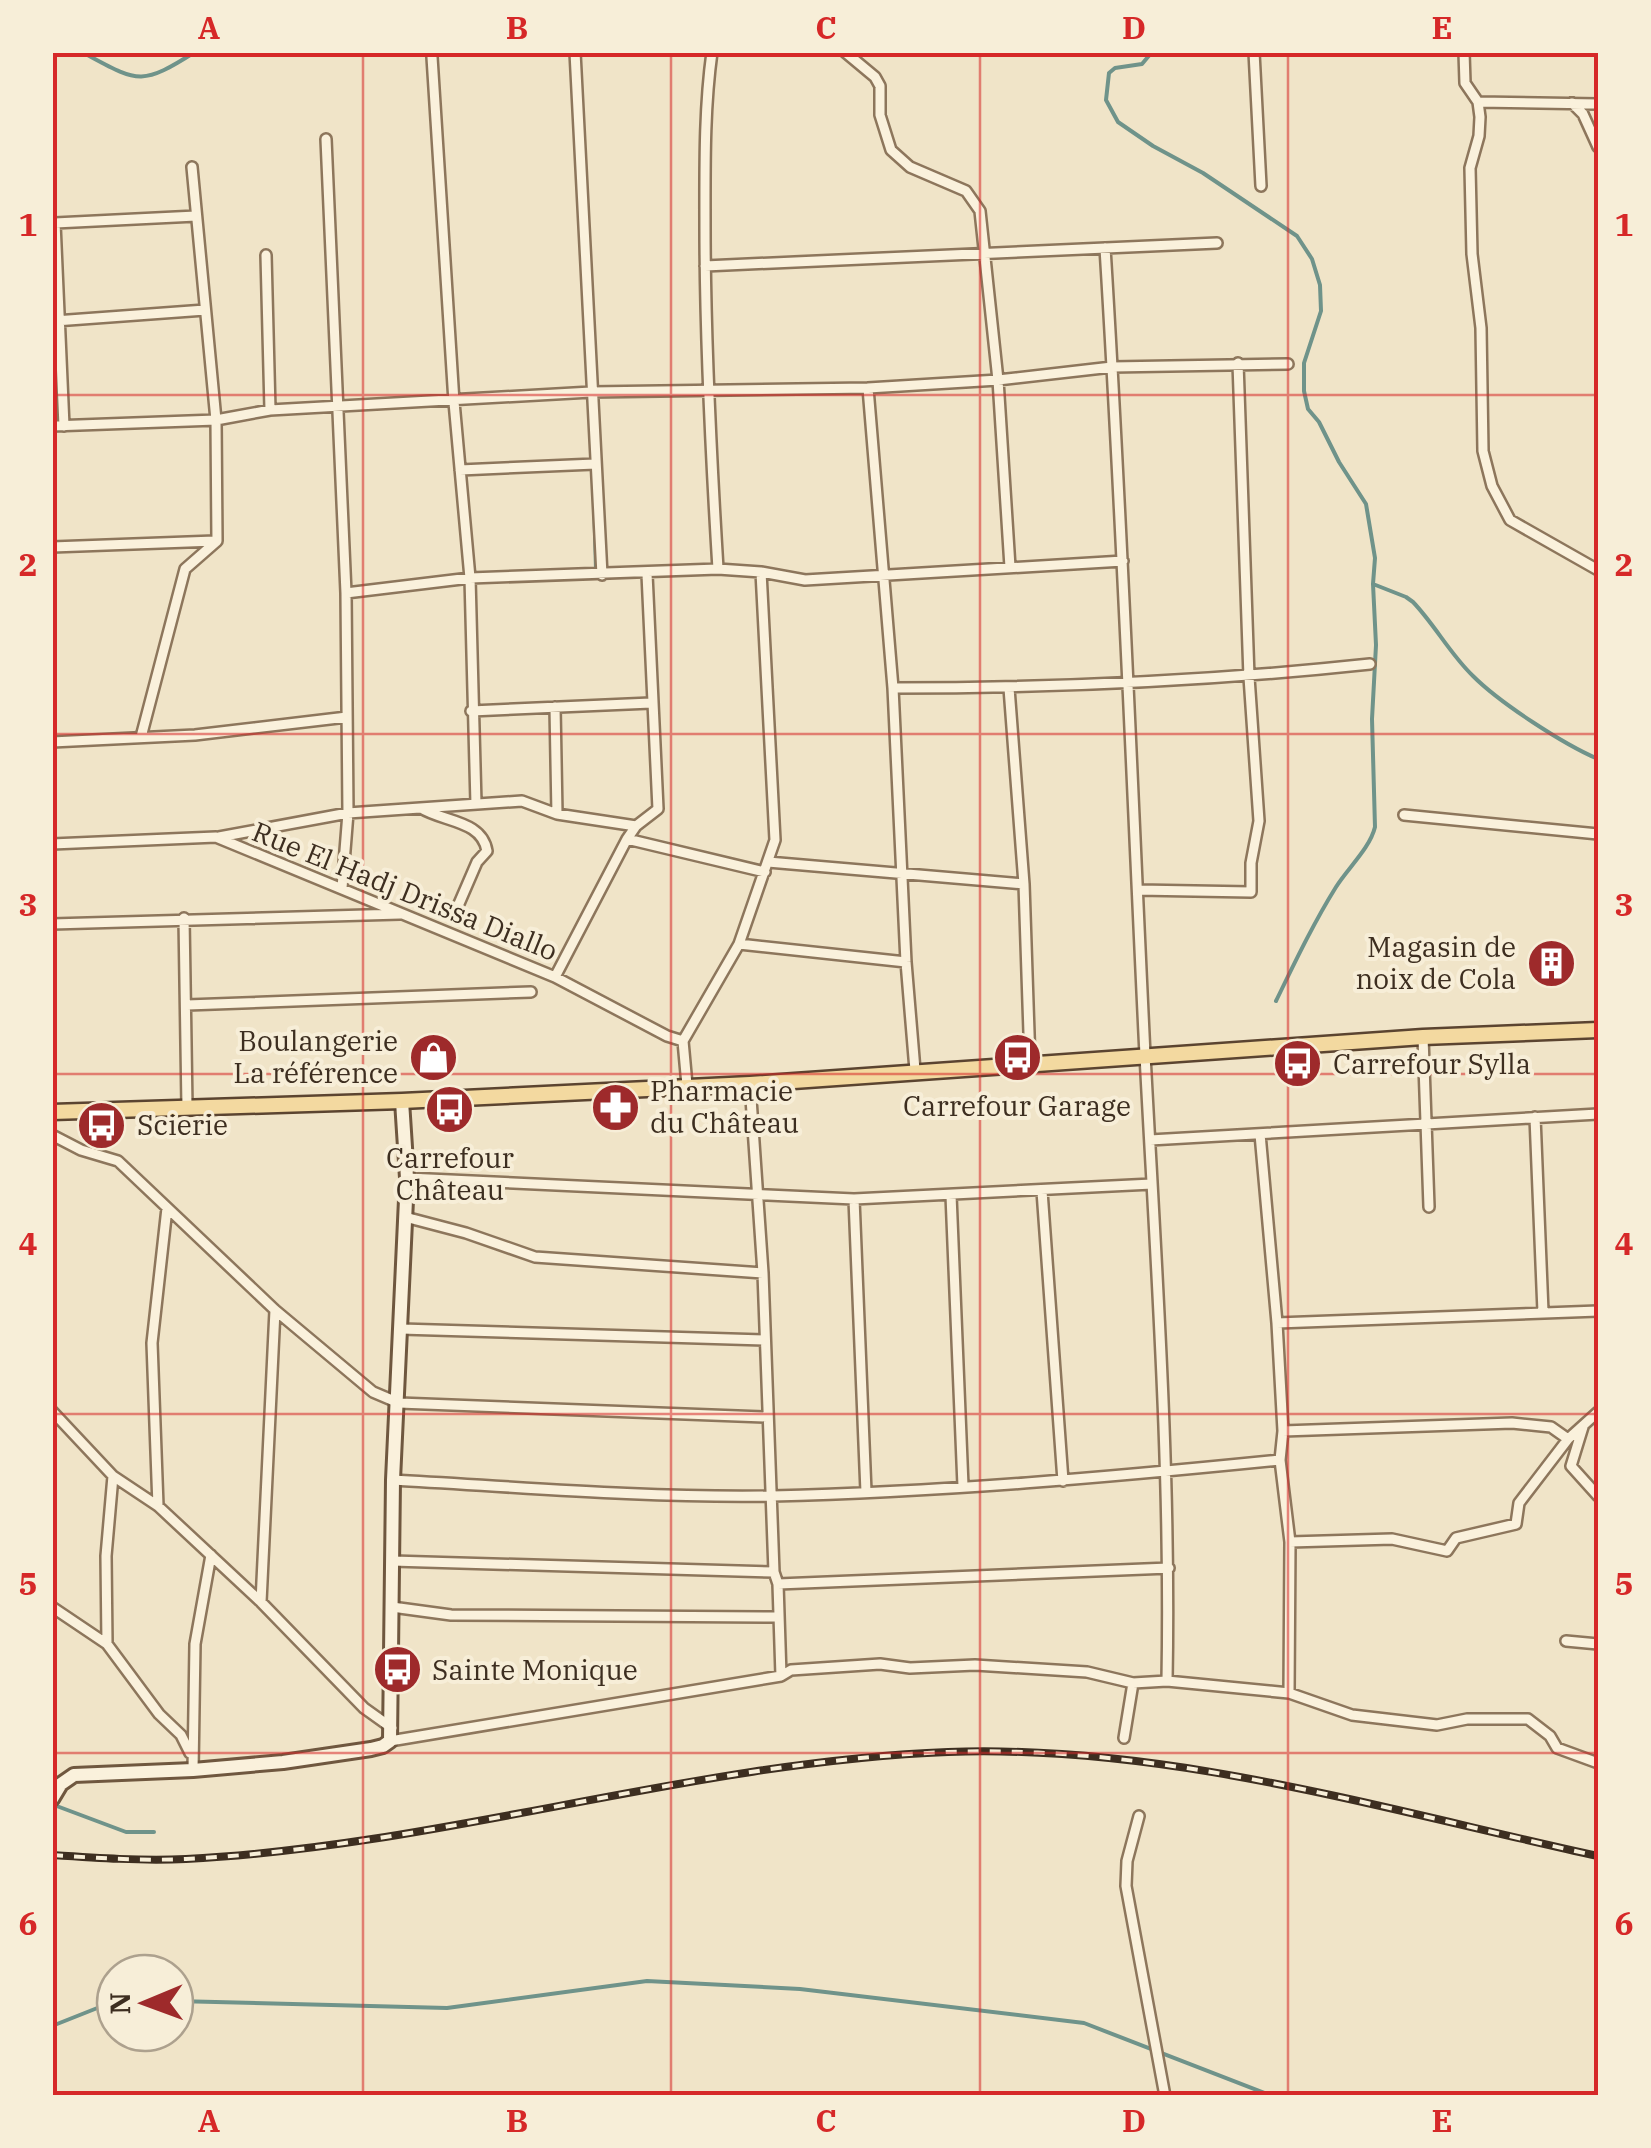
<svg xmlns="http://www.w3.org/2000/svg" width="1651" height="2148" viewBox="0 0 1651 2148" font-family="'IBM Plex Serif',serif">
  <rect width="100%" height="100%" fill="#f0e4c8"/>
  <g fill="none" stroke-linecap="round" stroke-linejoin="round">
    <path stroke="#6f938a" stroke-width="4" d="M82,52C138,82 140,87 195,52
      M1152,52L1142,64L1115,68L1109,73L1106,100L1118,122L1153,146L1203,173L1297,236L1312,259L1320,285L1321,311L1304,363V391L1308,409L1319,422L1339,462L1366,504L1375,558L1373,584L1406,597L1413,602C1435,625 1450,654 1473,676C1500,703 1563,744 1598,759
      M594,498L596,569
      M1276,1001C1295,962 1313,924 1336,887C1348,868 1370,848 1375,827L1372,719L1376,645L1373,584
      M54,1805L126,1832H154
      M175,2001L447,2008L647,1981L800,1989L1084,2023L1272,2096
      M52,2026L115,2001"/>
    <defs>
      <path id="street" d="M575,52L602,575
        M712,52C704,110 705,169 705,227C705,341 711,455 718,569
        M845,52L875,77L880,86V115L891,150L910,167L966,191L980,211L998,380L1010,567
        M1254,52L1261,186
        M1464,52L1465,83L1478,102L1480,117L1479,136L1470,168L1472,254L1481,328L1483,451L1492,486L1510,520L1598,570
        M432,57L454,402L470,578L476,804
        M1478,102L1598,104
        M1572,103L1583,114L1598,147
        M326,139L346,593L348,813L342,888
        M1105,248C1122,517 1132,786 1145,1055C1156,1264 1171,1472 1167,1681
        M266,255L270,410
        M705,266L1217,243
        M55,321L205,310
        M868,388L893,688L906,962L915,1070
        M52,426L216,420L270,410L591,392L868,388L998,380L1112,367L1288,364
        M64,426L55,223L196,216
        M460,470L595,464
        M52,547L215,541
        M346,593L470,578L718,569L761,572L805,580L1123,561
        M893,688C1052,688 1212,681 1370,664
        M1009,688L1024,884L1030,1063
        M555,707L557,814
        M471,711L651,703
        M141,737L185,569L217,541L216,420L192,167
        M52,742L195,735L347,717
        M421,808C443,822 482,820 487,851L477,862L458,906
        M1404,815L1598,834
        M219,837L348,813L522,801L557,814L636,826
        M627,839L765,872
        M52,844L216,837L555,977L667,1036L683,1041L687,1085
        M768,862L1024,884
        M1138,890L1251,892V863L1259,821L1249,677L1238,363
        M184,918L187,1107
        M52,924L400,914
        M739,944L906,962
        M555,977L627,839L636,826L658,809L647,574
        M187,1005L531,992
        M1423,1037L1429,1207
        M683,1041L739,944L775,840L761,572
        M750,1084L763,1273L774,1572L778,1584L781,1676
        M1535,1117L1543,1312
        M1260,1134L1277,1323L1283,1431L1280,1460L1290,1542L1289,1693
        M52,1135L81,1150L118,1161L275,1310L373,1392L399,1403L767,1417
        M1150,1140L1598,1114
        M407,1178L854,1199L1152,1184
        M1042,1191L1063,1481
        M951,1195L963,1486
        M854,1199L866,1492
        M405,1217L466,1233L535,1257L763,1273
        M1277,1323L1598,1311
        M401,1329L765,1340
        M52,1411L113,1476L158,1506L261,1602L364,1708L392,1728
        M1583,1427L1571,1466L1598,1496
        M1283,1431L1512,1423L1551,1427L1568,1439L1598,1412
        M393,1480C519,1487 646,1498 772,1496C942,1492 1111,1477 1280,1460
        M158,1506L152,1343L167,1208
        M1290,1542L1392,1539L1447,1551L1456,1538L1516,1524L1519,1503L1568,1439
        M392,1561L774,1572
        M778,1584L1169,1568
        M261,1602L275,1310
        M52,1607L107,1644L159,1714L181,1735L190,1753
        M392,1607L451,1615L778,1617
        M1566,1641L1598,1644
        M107,1644L106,1556L113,1476
        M1124,1738L1133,1683
        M390,1741L781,1676L791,1670L880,1664L910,1668L975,1665L1087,1672L1133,1683L1167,1681L1289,1693L1352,1715L1437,1725L1467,1719H1528L1550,1736L1557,1748L1598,1763
        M193,1770L195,1644L211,1555
        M1139,1816L1127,1861L1126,1886L1165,2096"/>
      <path id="secondary" d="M52,1799L61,1784L74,1775L193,1770L283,1762L371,1749L383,1746L390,1741L393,1480L407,1178L402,1101"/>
      <path id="primary" d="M52,1112L402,1101L750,1084L1423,1037L1598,1030"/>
    </defs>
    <use href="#street" stroke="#8d765c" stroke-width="14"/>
    <use href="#secondary" stroke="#6f573f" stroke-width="18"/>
    <use href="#primary" stroke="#5b4430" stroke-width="19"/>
    <use href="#street" stroke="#faf1dc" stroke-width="9"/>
    <use href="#secondary" stroke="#faf1dc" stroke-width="12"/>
    <use href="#primary" stroke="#f3d9a0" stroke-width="14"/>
    <defs>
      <path id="rail" d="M52,1855C97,1858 142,1861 186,1859C443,1846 691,1762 948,1752C1168,1744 1386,1810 1598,1856"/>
    </defs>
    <use href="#rail" stroke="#3d2e20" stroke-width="8"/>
    <use href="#rail" stroke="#f7eed8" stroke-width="4" stroke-dasharray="11" stroke-linecap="butt"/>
  </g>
  <path fill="none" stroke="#d62828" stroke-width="2.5" stroke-opacity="0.55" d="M363,52V2096M671,52V2096M980,52V2096M1288,52V2096M52,395H1598M52,734H1598M52,1074H1598M52,1414H1598M52,1753H1598"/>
  <defs>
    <symbol id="building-disc" viewBox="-11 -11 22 22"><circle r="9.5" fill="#9e2a2b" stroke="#f7eed8"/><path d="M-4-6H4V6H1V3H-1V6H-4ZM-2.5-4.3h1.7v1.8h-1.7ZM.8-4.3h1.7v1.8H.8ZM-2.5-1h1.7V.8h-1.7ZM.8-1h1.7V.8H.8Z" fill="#fff"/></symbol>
    <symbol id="shop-disc" viewBox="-11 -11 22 22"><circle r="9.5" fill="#9e2a2b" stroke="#f7eed8"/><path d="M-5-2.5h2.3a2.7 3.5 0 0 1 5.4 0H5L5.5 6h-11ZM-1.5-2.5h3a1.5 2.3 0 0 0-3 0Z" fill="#fff"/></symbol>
    <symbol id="bus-disc" viewBox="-11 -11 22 22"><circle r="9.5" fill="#9e2a2b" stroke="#f7eed8"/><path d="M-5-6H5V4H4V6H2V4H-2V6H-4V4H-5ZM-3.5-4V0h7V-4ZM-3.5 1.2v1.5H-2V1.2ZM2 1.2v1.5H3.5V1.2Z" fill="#fff"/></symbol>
    <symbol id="pharmacy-disc" viewBox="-11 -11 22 22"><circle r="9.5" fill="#9e2a2b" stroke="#f7eed8"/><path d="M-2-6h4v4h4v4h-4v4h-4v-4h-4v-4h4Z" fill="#fff"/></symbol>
  </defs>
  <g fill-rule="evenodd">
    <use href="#building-disc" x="1524" y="936" width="55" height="55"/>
    <use href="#shop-disc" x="406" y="1030" width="55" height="55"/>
    <use href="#bus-disc" x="990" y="1030" width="55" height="55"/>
    <use href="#bus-disc" x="1270" y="1036" width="55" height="55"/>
    <use href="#pharmacy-disc" x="588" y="1080" width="55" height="55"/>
    <use href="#bus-disc" x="422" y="1082" width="55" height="55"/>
    <use href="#bus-disc" x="74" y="1098" width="55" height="55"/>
    <use href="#bus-disc" x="370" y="1642" width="55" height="55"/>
  </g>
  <g text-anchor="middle" stroke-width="8" stroke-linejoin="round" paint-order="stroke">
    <g font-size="28" fill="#3d2e20" stroke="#f7eed8">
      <text transform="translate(405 891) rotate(22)" y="10">Rue El Hadj Drissa Diallo</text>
    </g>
    <g font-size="28" fill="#3d2e20" stroke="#f7eed8" text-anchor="start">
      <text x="1516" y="957" text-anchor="end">Magasin de<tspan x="1516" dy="32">noix de Cola</tspan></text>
      <text x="398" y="1051" text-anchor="end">Boulangerie<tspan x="398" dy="32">La référence</tspan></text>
      <text x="1333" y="1074">Carrefour Sylla</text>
      <text x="650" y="1101">Pharmacie<tspan x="650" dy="32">du Château</tspan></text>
      <text x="1017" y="1116" text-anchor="middle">Carrefour Garage</text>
      <text x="137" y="1135">Scierie</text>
      <text x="450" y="1168" text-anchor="middle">Carrefour<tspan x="450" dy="32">Château</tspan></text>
      <text x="432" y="1680">Sainte Monique</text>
    </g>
  </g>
  <rect width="1651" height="2148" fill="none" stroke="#f7eed8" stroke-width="110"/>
  <g transform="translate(145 2003) rotate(269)"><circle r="48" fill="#f7eed8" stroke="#ada18e" stroke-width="2.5"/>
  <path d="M0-8L18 38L0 25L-18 38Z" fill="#9e2a2b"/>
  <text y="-15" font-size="28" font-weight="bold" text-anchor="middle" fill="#3d2e20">N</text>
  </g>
  <rect x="55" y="55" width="1541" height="2038" fill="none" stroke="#d62828" stroke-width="4"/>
  <g font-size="32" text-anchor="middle" font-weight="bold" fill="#d62828">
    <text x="209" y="39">A</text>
    <text x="517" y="39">B</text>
    <text x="826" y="39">C</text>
    <text x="1134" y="39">D</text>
    <text x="1442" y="39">E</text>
    <text x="28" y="236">1</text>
    <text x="1624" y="236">1</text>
    <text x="28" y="576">2</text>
    <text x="1624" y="576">2</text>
    <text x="28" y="916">3</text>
    <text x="1624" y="916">3</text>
    <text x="28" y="1255">4</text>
    <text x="1624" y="1255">4</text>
    <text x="28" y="1595">5</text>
    <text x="1624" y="1595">5</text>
    <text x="28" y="1935">6</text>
    <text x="1624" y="1935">6</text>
    <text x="209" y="2132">A</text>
    <text x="517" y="2132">B</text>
    <text x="826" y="2132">C</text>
    <text x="1134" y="2132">D</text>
    <text x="1442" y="2132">E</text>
  </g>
</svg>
